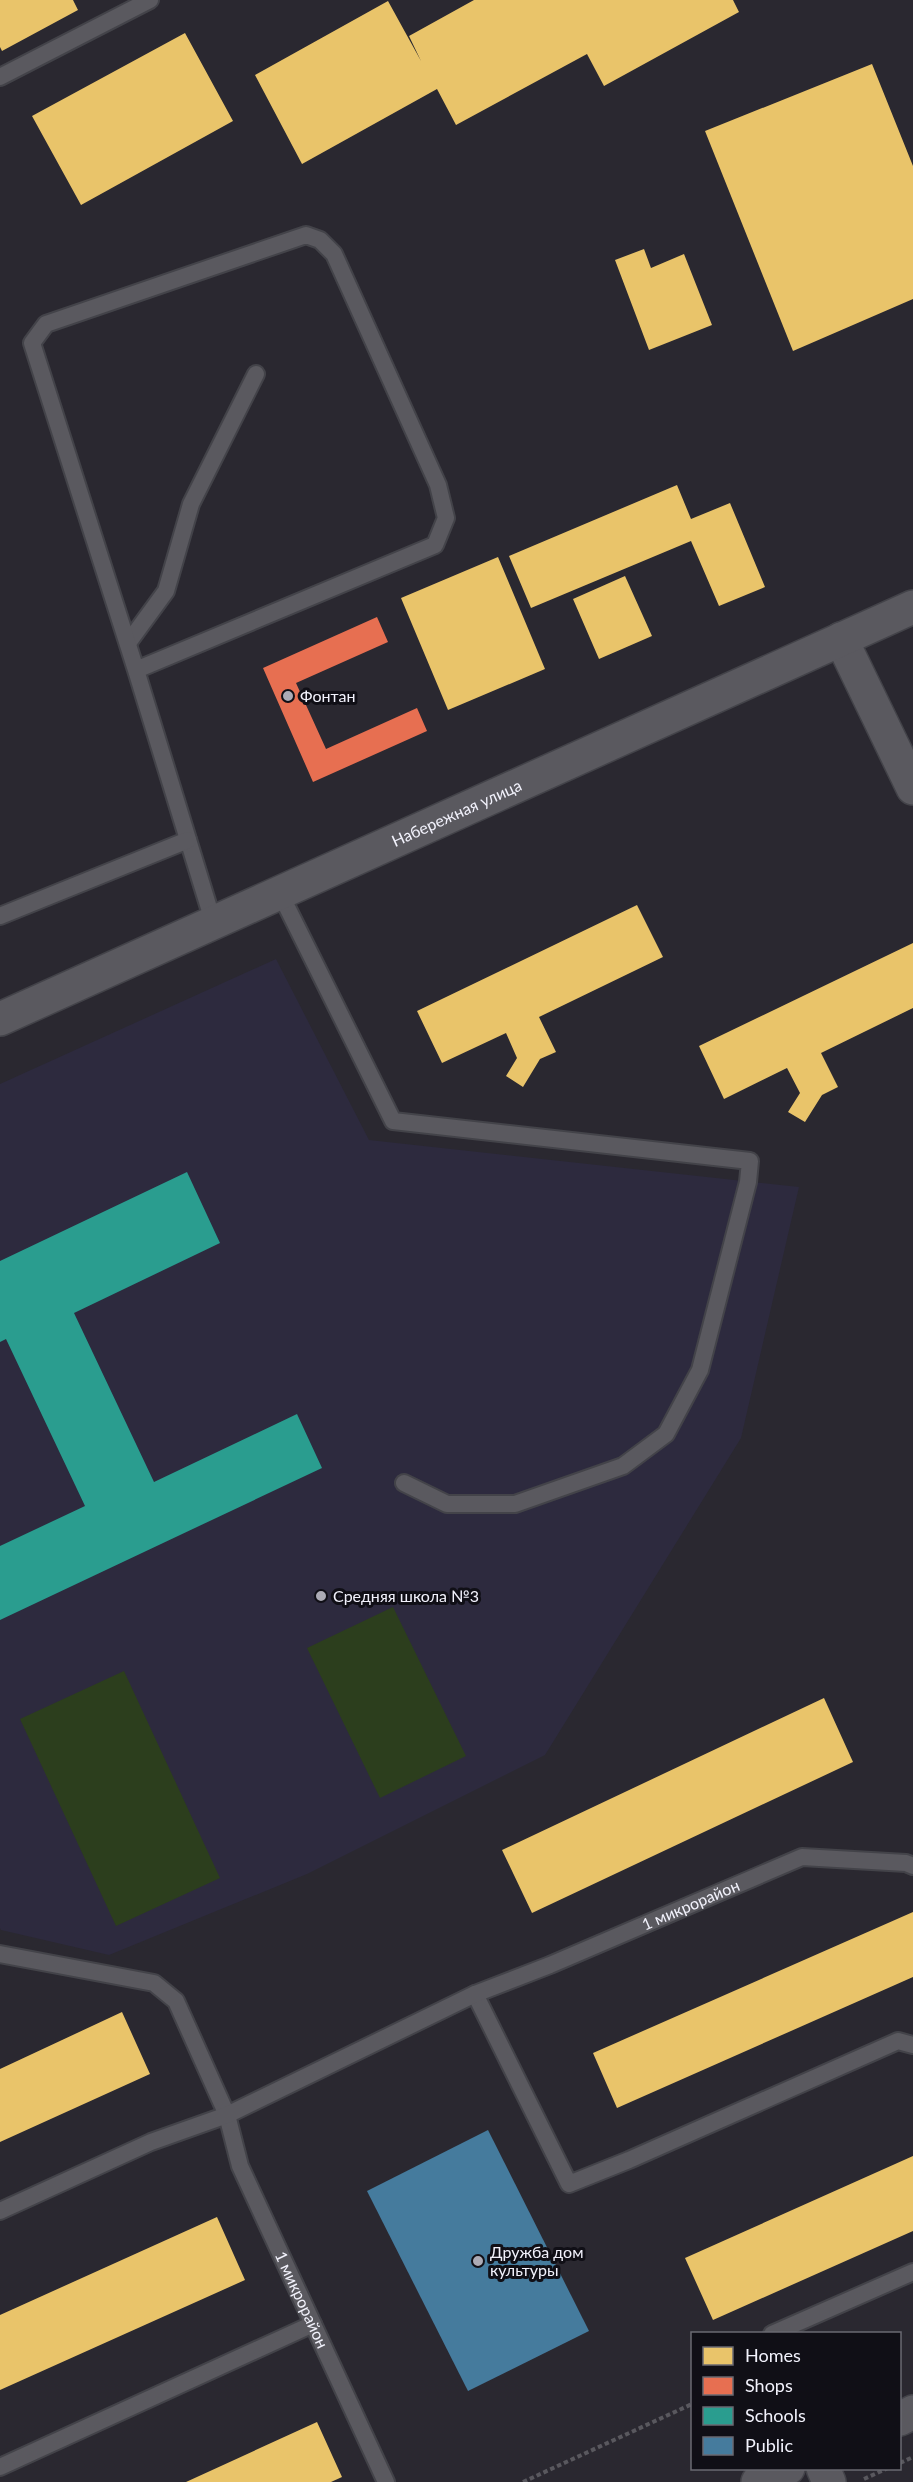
<svg xmlns="http://www.w3.org/2000/svg" width="913" height="2482" viewBox="0 0 913 2482" font-family="Lato,sans-serif">
  <rect width="100%" height="100%" fill="#2a2830"/>
  <path fill="#2d2a3e" d="M276,959L369,1140L799,1187L741,1438L545,1755L307,1874L109,1955L1,1930L0,1928V1084Z"/>
  <path fill="#2c3e1d" d="M393,1607L466,1756L380,1798L307,1648Z
    M124,1671L220,1878L116,1926L20,1719Z"/>
  <path fill="#e9c46a" d="M0,0H73L78,10L2,51L0,47Z
    M474,0H733L739,12L604,86L587,54L456,125L437,89L302,164L255,75L388,1L421,61L409,36Z
    M185,33L233,121L81,205L32,116Z
    M872,64L913,166V299L793,351L705,131Z
    M644,249L651,268L684,254L712,325L649,350L615,260Z
    M677,485L691,519L730,503L765,587L719,606L691,541L531,608L509,556Z
    M498,557L545,669L448,710L401,598Z
    M625,576L652,636L599,659L573,599Z
    M637,905L663,957L539,1017L556,1052L540,1059L523,1087L506,1076L517,1058L506,1033L442,1063L417,1011Z
    M913,943V1008L821,1053L838,1087L822,1095L805,1122L788,1112L800,1093L787,1068L724,1099L699,1046Z
    M824,1698L853,1762L532,1913L502,1850Z
    M913,1912V1977L617,2108L593,2053Z
    M122,2012L150,2074L0,2142V2069Z
    M913,2156V2231L713,2320L685,2258Z
    M217,2217L245,2280L0,2390V2315Z
    M317,2422L342,2477L331,2482H186Z"/>
  <path fill="#e76f51" d="M377,617L388,642L296,683L326,749L417,708L427,731L313,782L263,668Z"/>
  <path fill="#2a9d8f" d="M187,1172L220,1243L74,1313L154,1482L297,1414L322,1468L0,1620V1546L85,1506L6,1339L0,1342V1261Z"/>
  <path fill="#457b9d" d="M488,2130L589,2331L468,2391L367,2191Z"/>
  <g fill="none" stroke-linecap="round" stroke-linejoin="round">
    <defs>
      <g id="lane">
        <path d="M0,77L150,0"/>
        <path d="M128,643L166,591L191,504L256,374"/>
        <path d="M136,670L435,545L446,518L438,485L334,254L320,240L306,235L46,324L32,343L136,670L213,921"/>
        <path d="M279,891L393,1121L750,1161L748,1182L700,1370L666,1434L623,1466L515,1504H447L404,1483"/>
        <path d="M0,916L188,840"/>
        <path id="s1" d="M0,1954L154,1983L176,2001L227,2115L240,2166L386,2482"/>
        <path d="M475,1994L569,2184L629,2160L898,2041L913,2045"/>
        <path id="s2" d="M0,2211L151,2142L227,2115L475,1994L550,1965L802,1857L906,1863L913,1866"/>
        <path d="M772,2334L913,2272"/>
        <path d="M0,2467L313,2324"/>
      </g>
      <path id="street" d="M841,639L913,788
        M823,2468L829,2482"/>
      <g id="secondary">
        <path id="s3" d="M0,1019L913,607"/>
        <path d="M900,2419L913,2412"/>
        <path d="M758,2482L788,2468"/>
      </g>
    </defs>
    <use href="#lane" stroke="#434349" stroke-width="20"/>
    <use href="#street" stroke="#434349" stroke-width="36"/>
    <use href="#secondary" stroke="#434349" stroke-width="36"/>
    <path stroke="#59585e" stroke-width="4" stroke-dasharray="4.5 3" stroke-linecap="butt" d="M900,2463L913,2457
      M864,2479L888,2468
      M523,2482L692,2404"/>
    <use href="#lane" stroke="#5a595f" stroke-width="16"/>
    <use href="#street" stroke="#5a595f" stroke-width="33"/>
    <use href="#secondary" stroke="#5a595f" stroke-width="33"/>
  </g>
  <g fill="#acabb5" stroke="#100f16" stroke-width="2">
    <circle cx="288" cy="696" r="6"/>
    <circle cx="321" cy="1596" r="6"/>
    <circle cx="478" cy="2261" r="6"/>
  </g>
  <g text-anchor="middle" stroke-width="6" stroke-linejoin="round" paint-order="stroke">
    <g font-size="16" fill="#f2f2fc" stroke="#100f16" text-anchor="start">
      <text x="300" y="702">Фонтан</text>
      <text x="333" y="1602">Средняя школа №3</text>
      <text x="490" y="2258">Дружба дом<tspan x="490" dy="18">культуры</tspan></text>
    </g>
    <g font-size="16" fill="#f2f2fc" stroke="#100f16">
      <text dy="6" stroke="none"><textPath href="#s3" startOffset="501">Набережная улица</textPath></text>
      <text dy="6" stroke="none"><textPath href="#s2" startOffset="756">1 микрорайон</textPath></text>
      <text dy="6" stroke="none"><textPath href="#s1" startOffset="510">1 микрорайон</textPath></text>
    </g>
  </g>
  <rect x="691" y="2332" width="210" height="138" fill="#100f16" stroke="#6a6a72" stroke-width="1.5"/>
  <rect x="703" y="2347" width="30" height="18" fill="#e9c46a" stroke="#6a6a72" stroke-width="1.5"/>
  <text x="745" y="2362" font-size="18" fill="#f2f2fc">Homes</text>
  <rect x="703" y="2377" width="30" height="18" fill="#e76f51" stroke="#6a6a72" stroke-width="1.5"/>
  <text x="745" y="2392" font-size="18" fill="#f2f2fc">Shops</text>
  <rect x="703" y="2407" width="30" height="18" fill="#2a9d8f" stroke="#6a6a72" stroke-width="1.5"/>
  <text x="745" y="2422" font-size="18" fill="#f2f2fc">Schools</text>
  <rect x="703" y="2437" width="30" height="18" fill="#457b9d" stroke="#6a6a72" stroke-width="1.5"/>
  <text x="745" y="2452" font-size="18" fill="#f2f2fc">Public</text>
</svg>
